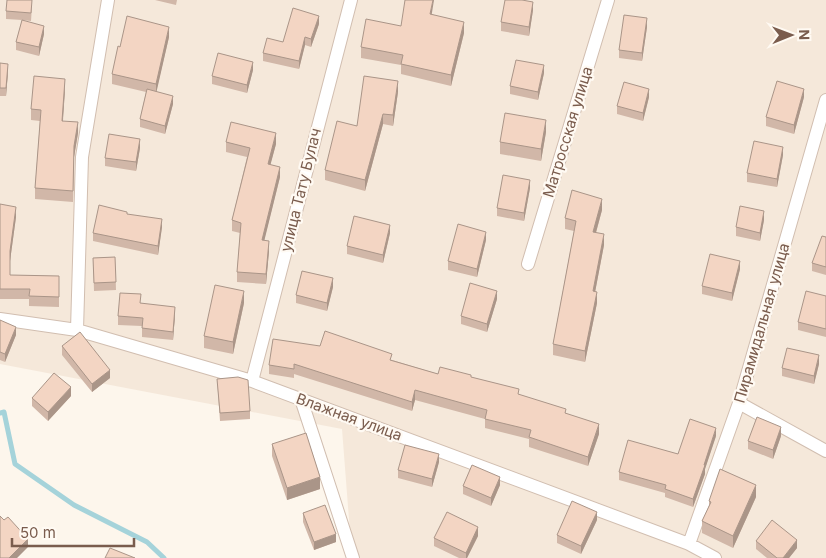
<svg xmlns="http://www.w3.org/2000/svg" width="826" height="558" viewBox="0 0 826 558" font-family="Inter,sans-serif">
  <rect width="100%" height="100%" fill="#fdf6ec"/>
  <path fill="#f5e8da" d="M0,0H826V558H352L342,429L0,364Z"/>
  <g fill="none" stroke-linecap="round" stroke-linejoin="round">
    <path stroke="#a5d3da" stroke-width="5" d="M0,413L4,412L15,464L74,505L147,542L164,558"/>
    <defs>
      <path id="minor" d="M528,264L608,0
        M0,319L77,330L252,381L689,544L715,558
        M77,330L82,157L108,0
        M252,381L351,0
        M301,399L353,558
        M739,403L826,451
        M689,544L739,403L826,100"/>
    </defs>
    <use href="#minor" stroke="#d1beb0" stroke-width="14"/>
    <use href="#minor" stroke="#fff" stroke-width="12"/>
  </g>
  <path fill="#d1b7a8" d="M155,0H177L176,5Z
    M32,6L31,21L22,20L44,34L39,56L16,50V42L22,20L6,19V11Z
    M533,10L529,36L501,31V22Z
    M432,14L464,33L451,86L401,74V65L361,58V47L401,26Z
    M319,24L311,47L305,45L299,69L263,61V53L283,42Z
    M647,27L642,61L619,58V50Z
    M169,37L156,92L173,104L165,134L140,127V119L146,92L112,84V74L120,47Z
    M0,63L8,72L6,96H0Z
    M253,70L247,93L212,84V76Z
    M544,73L538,100L510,94V86Z
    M65,89L63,121L78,133L74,157L73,202L35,199V188L40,121L31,120V109Z
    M398,92L393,126L383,124L365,191L325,180V170L357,126Z
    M649,97L643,121L617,114V106Z
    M804,97L794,134L766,126V117Z
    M546,132L541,161L500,154V142Z
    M226,142L276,144L270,165L280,177L264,240L269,251L266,284L237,282V272L240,233L232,231V220L247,157L226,152Z
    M140,148L136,171L105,166V158Z
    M783,155L777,187L747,182V173Z
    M530,188L524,221L497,216V208Z
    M0,204L16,217L10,261V275L59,276V307L29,306V299H0Z
    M602,210L596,233L604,245L595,292L597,303L585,362L553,355V344L574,231L565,229V218Z
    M127,214L162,227L158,255L93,241V233Z
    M764,220L760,241L736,236V227Z
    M390,233L383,263L347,254V246Z
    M826,237V275L812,271V263Z
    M486,240L477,277L448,270V261Z
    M115,257L116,290L94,291L93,258Z
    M740,269L732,301L702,294V286Z
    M333,287L327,311L296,303V295Z
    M826,296V337L798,330V322Z
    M497,299L487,332L461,324V316Z
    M141,303L175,315L173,340L142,337V326L118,325V316Z
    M244,303L233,354L204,348V336Z
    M0,320L16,335L5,362L0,360Z
    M62,346L110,378L92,392L62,355Z
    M320,346L392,360L438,374L471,378L519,395L566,413L599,434L588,466L529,447V439L485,428V419L415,400L412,411L294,374V378L269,374V365Z
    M819,364L814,384L782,376V368Z
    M217,379L250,411V419L220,421Z
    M71,396L48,421L32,406V398Z
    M716,436L705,469V474L693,507L665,497V493L619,480V472L678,454Z
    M781,436L773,459L748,449V441Z
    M272,444L320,489L287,500L272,456Z
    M439,462L432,487L398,478V470Z
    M500,485L491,506L463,494V486Z
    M756,497L733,548L702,533V521L709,506V501Z
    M303,513L336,542L314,550L303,522Z
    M597,520L581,554L557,543V535Z
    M478,536L467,558H459L434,546V538Z
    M756,541L797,548L789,558H767L756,549Z"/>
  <path fill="#aa9588" d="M433,0H434L430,25V14Z
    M533,2V10L529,36V27Z
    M319,16V24L311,47V39Z
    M647,18V27L642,61V53Z
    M464,22V33L451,86V75Z
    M44,26V34L39,56V47Z
    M169,27V37L156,94V84Z
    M305,37V45L299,69V61Z
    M253,62V70L247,93V85Z
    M8,64V72L6,96V88Z
    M544,65V73L538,100V92Z
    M65,79V89L62,132V121Z
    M398,81V92L393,126V115Z
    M649,89V97L643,121V113Z
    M804,89V97L794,134V125Z
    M173,96V104L165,134V126Z
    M383,114V124L365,191V180Z
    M546,120V132L541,161V149Z
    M78,122V133L74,157L73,202L74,146Z
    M276,133V144L268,174V164Z
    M140,139V148L136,171V162Z
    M783,147V155L777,187V179Z
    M280,167V177L262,250V240Z
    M530,180V188L524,221V213Z
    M602,199V210L593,243V232Z
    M16,207V217L10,261V251Z
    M764,211V220L760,241V233Z
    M162,219V227L158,255V246Z
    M390,225V233L383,263V255Z
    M486,232V240L477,277V269Z
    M604,234V245L593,303V291Z
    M269,241V251L266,284V274Z
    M740,261V269L732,301V293Z
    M333,278V287L327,311V303Z
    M244,291V303L233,354V342Z
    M497,291V299L487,332V324Z
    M597,292V303L585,362V351Z
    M175,307V315L173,340V332Z
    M16,327V335L5,362V354Z
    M819,355V364L814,384V376Z
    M110,370V378L92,392V384Z
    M71,387V396L48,421V412Z
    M415,390V400L412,411V402Z
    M599,424V434L588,466V457Z
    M781,427V436L773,459V450Z
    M716,428V436L705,469V474L693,507V499Z
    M439,454V462L432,487V479Z
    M320,477V489L287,500V488Z
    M500,477V485L491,506V498Z
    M756,485V497L733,548V536Z
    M597,512V520L581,554V546Z
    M478,527V536L467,558H466V553Z
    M336,534V542L314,550V542Z
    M28,539V547L17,558H9Z
    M797,540V548L789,558H783Z"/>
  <path fill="#f3d5c3" stroke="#aa9588" d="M7,0H32L31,13L6,11Z
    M405,0H433L430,14L464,22L451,75L401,64L403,55L361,47L366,19L401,26Z
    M505,0H522L533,2L529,27L501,22Z
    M293,8L319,16L311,39L305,37L299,61L263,53L267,38L283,42Z
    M624,15L647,18L642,53L619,50Z
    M127,16L169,27L156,84L112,74L118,46L120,47Z
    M22,20L44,26L39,47L16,42Z
    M218,53L253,62L247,85L212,76Z
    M516,60L544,65L538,92L510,86Z
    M0,63L8,64L6,88H0Z
    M34,76L65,79L62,121L78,122L74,146L73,191L35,188L41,110L31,109Z
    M364,76L398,81L393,115L383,114L365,180L325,170L337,121L357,126Z
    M777,81L804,89L794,125L766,117Z
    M624,82L649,89L643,113L617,106Z
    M147,89L173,96L165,126L140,119Z
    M505,113L546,120L541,149L500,142Z
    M231,122L276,133L268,164L280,167L262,240L269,241L266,274L237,272L241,223L232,220L250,148L226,142Z
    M109,134L140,139L136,162L105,158Z
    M754,141L783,147L777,179L747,173Z
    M503,175L530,180L524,213L497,208Z
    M572,190L602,199L593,232L604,234L593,291L597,292L585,351L553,344L576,221L565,218Z
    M0,204L16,207L10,251V275L59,276V297L29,296L30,289H0Z
    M99,205L127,212V214L162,219L158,246L93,233Z
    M740,206L764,211L760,233L736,227Z
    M354,216L390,225L383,255L347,246Z
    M458,224L486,232L477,269L448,261Z
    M822,236L826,237V267L812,263Z
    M710,254L740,261L732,293L702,286Z
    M115,257L116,282L94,283L93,258Z
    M302,271L333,278L327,303L296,295Z
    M470,283L497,291L487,324L461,316Z
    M215,285L244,291L233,342L204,336Z
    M806,291L826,296V329L798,322Z
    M120,293L141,294L140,303L175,307L173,332L142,328L143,318L118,316Z
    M0,320L16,327L5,354L0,352Z
    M325,331L392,354L390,360L438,374L440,367L471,375V377L519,389L518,394L566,409L565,413L599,424L588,457L529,437L531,430L485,419L487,410L415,390L412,402L294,364V369L269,365L273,339L320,346Z
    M80,332L110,370L92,384L62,346Z
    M787,348L819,355L814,376L782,368Z
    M54,373L71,387L48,412L32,398Z
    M238,377L248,380L250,411L220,413L217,379Z
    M757,417L781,427L773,450L748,441Z
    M690,419L716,428L704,465H705L693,499L665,489L666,485L619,472L628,440L678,454Z
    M306,433L320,477L287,488L272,444Z
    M405,445L439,454L432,479L398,470Z
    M472,465L500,477L491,498L463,486Z
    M720,469L756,485L733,536L702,521L711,502L709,501Z
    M572,501L597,512L581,546L557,535Z
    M325,505L336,534L314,542L303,513Z
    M447,512L478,527L466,553L434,538Z
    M0,516L4,520L8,517L28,539L9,558H0Z
    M772,520L797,540L783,558H777L756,541Z
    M110,548L135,558H105Z"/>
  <g text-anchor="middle" stroke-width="4.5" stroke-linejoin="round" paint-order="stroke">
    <g font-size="15" fill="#7a5c4d" stroke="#fffaf3">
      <text transform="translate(568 132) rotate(-73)" y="5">Матросская улица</text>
      <text transform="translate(301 190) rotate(-76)" y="5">улица Тату Булач</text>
      <text transform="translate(762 323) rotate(-74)" y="5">Пирамидальная улица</text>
      <text transform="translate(349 417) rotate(20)" y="5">Влажная улица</text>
    </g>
  </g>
  <g transform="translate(791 35) rotate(89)" stroke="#fffaf3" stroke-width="4" paint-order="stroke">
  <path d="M0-4L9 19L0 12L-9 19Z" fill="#7a5c4d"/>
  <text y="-8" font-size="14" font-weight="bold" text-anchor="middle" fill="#7a5c4d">N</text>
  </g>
  <path d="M12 538v8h122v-8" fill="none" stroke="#7a5c4d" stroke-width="2.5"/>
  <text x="20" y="538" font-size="15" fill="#7a5c4d" stroke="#fffaf3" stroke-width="4" paint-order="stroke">50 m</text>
</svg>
